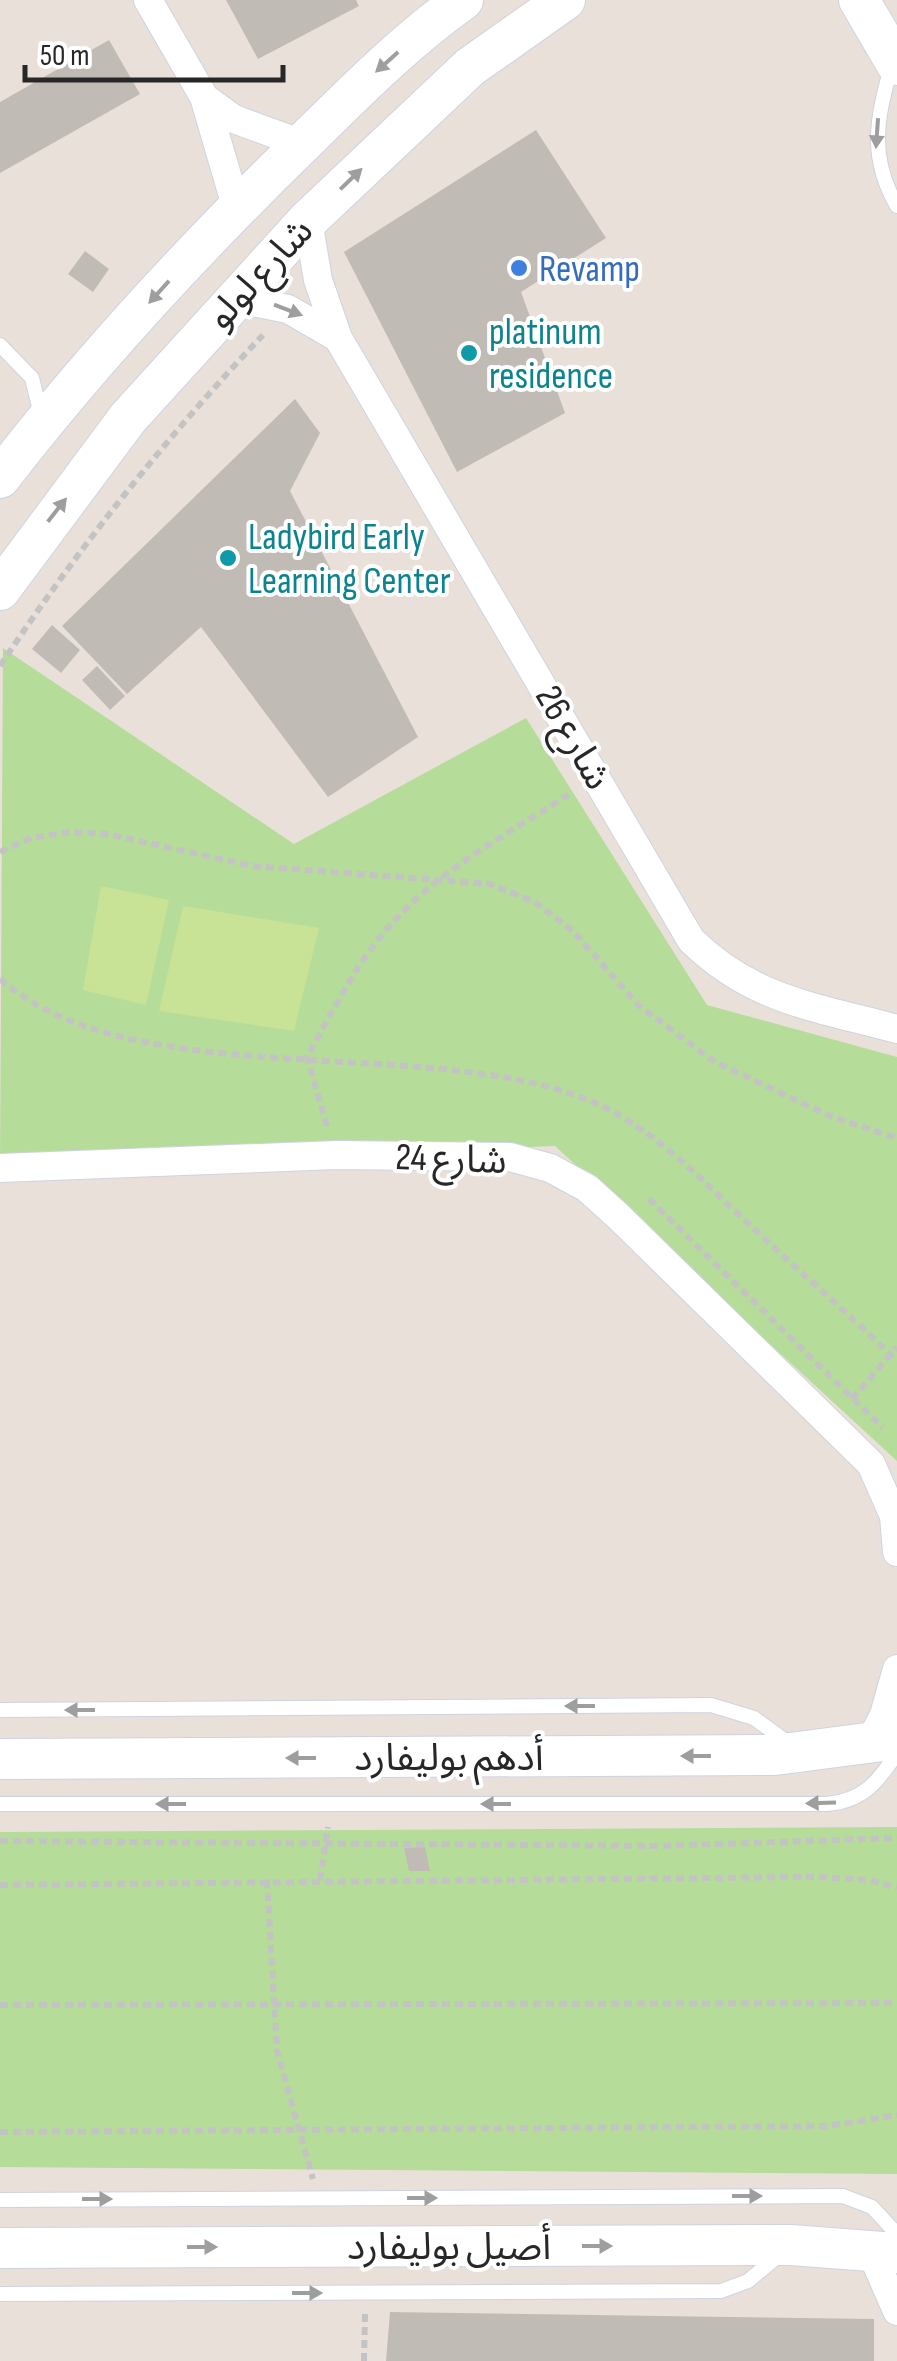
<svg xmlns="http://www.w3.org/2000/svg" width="897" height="2361" viewBox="0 0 897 2361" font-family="'Sofia Sans Condensed','Noto Sans Arabic',sans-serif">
  <rect width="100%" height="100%" fill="#e9e1d9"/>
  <path fill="#b5dc99" d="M3,648L294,844L526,718L707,1005L897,1057V1461L555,1146L0,1167Z
    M897,1827V2174L0,2167V1832Z"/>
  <path fill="#c8e395" d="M101,886L169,900L146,1005L83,990Z
    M183,906L319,928L294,1031L159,1011Z"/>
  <path fill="#c1bbb6" d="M226,0H356L359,6L258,59Z
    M109,40L140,94L0,173V102Z
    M536,130L606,238L521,292L565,413L457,472L344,252Z
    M85,251L109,269L93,292L68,274Z
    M295,399L320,433L290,491L418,737L328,797L201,627L127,694L62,626Z
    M52,625L80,650L61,673L32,649Z
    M97,666L125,696L110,710L82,680Z
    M425,1847L430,1871H409L404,1848Z
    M390,2312L874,2319V2361H386Z"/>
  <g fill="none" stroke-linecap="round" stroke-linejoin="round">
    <defs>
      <path id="lane" d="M892,64C877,117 868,156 897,206
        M0,345L32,378L41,415
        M0,1710L711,1705L754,1718L791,1745
        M0,1804H827C863,1801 878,1782 897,1753
        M0,2200L843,2196L872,2207L897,2234
        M0,2294L721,2291L748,2281L778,2256"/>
      <path id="street" d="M148,0L204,97L236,206
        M205,98L234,119L302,144
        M308,220L318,280L338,338L691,940C753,1001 817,1007 897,1029
        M233,298L288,309L338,338
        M0,1168L337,1155L510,1157L550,1168L587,1188L618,1216L871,1464L894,1516L897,1552
        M868,1746L884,1715L897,1669
        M870,2249L897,2311"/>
      <path id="secondary" d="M859,0L897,65
        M0,478C92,359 195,248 303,143C354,93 404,42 463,0
        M0,590L128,418L308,220L470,67L565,0
        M0,1759L775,1755L897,1739
        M0,2248L791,2245L897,2253"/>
    </defs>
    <use href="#lane" stroke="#cfd3df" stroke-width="16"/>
    <use href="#street" stroke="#cfd3df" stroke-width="30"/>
    <use href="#secondary" stroke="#cfd3df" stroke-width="42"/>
    <path stroke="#c3c3c3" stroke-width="6" stroke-dasharray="8 5" stroke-linecap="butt" d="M0,666C77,550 167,436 263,335
      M0,852L31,838L69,832L107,834L252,866L490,884L535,902L574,932L638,1005L715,1062L832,1117L897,1138
      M0,979C130,1093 412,1036 578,1096C648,1121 699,1178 752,1227C800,1272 850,1315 897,1361
      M327,1126L307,1057C333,1011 358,959 395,920C443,867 512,832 571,793
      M649,1199L883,1428
      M852,1399L897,1347
      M0,1841L659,1846L897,1838
      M267,1880L277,2051L313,2179
      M320,1880L328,1827
      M0,1885L812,1877L870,1880L897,1888
      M0,2005L897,2003
      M0,2132L827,2126L897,2115
      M364,2361L365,2314"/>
    <use href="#lane" stroke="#fff" stroke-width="14"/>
    <use href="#street" stroke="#fff" stroke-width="28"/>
    <use href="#secondary" stroke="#fff" stroke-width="40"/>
  </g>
  <defs><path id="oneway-solid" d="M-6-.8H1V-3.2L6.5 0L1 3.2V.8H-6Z" transform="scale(2.5)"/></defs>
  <g fill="#9e9e9e">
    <use href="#oneway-solid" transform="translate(387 62) rotate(138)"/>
    <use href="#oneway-solid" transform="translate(877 133) rotate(94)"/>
    <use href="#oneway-solid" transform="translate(351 179) rotate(-44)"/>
    <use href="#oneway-solid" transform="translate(159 292) rotate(132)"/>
    <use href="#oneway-solid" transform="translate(288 310) rotate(21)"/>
    <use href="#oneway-solid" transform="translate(57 510) rotate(-52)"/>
    <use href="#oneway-solid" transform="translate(580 1706) rotate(180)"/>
    <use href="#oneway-solid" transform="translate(80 1710) rotate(180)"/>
    <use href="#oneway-solid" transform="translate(696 1756) rotate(180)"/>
    <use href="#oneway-solid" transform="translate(301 1758) rotate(180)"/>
    <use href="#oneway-solid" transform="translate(821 1803) rotate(178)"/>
    <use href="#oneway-solid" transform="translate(171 1804) rotate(180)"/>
    <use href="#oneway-solid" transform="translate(496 1804) rotate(-180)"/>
    <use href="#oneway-solid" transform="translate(747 2196)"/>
    <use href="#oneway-solid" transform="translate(422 2198)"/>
    <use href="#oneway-solid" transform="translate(97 2199)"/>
    <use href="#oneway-solid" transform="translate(597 2246)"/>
    <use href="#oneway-solid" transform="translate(202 2247)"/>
    <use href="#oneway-solid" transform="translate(307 2293)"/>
  </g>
  <circle fill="#3f7fe0" stroke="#fff" stroke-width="4" cx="519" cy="268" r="10"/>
  <g fill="#0f9aa8" stroke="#fff" stroke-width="4">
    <circle cx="469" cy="353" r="10"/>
    <circle cx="228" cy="558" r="10"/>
  </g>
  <g text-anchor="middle" stroke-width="8" stroke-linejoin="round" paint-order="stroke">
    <g font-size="38" fill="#366cbe" stroke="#fff" text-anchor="start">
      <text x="539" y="281">Revamp</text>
    </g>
    <g font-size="38" fill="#272727" stroke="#fff">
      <text transform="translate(259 273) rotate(-47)" y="13">شارع لولو</text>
      <text transform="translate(574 737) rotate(60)" y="13">شارع 26</text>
      <text transform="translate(451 1158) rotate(2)" y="13">شارع 24</text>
      <text x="449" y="1770">أدهم بوليفارد</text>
      <text x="449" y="2259">أصيل بوليفارد</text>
    </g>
    <g font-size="38" fill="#0d838f" stroke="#fff" text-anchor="start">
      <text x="489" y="344">platinum<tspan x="489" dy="44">residence</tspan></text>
      <text x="248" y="549">Ladybird Early<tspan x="248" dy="44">Learning Center</tspan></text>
    </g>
  </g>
  <path d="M25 65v15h258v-15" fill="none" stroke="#272727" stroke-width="5"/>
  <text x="40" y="65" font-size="30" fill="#272727" stroke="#ffffff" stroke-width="8" paint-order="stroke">50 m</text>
</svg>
